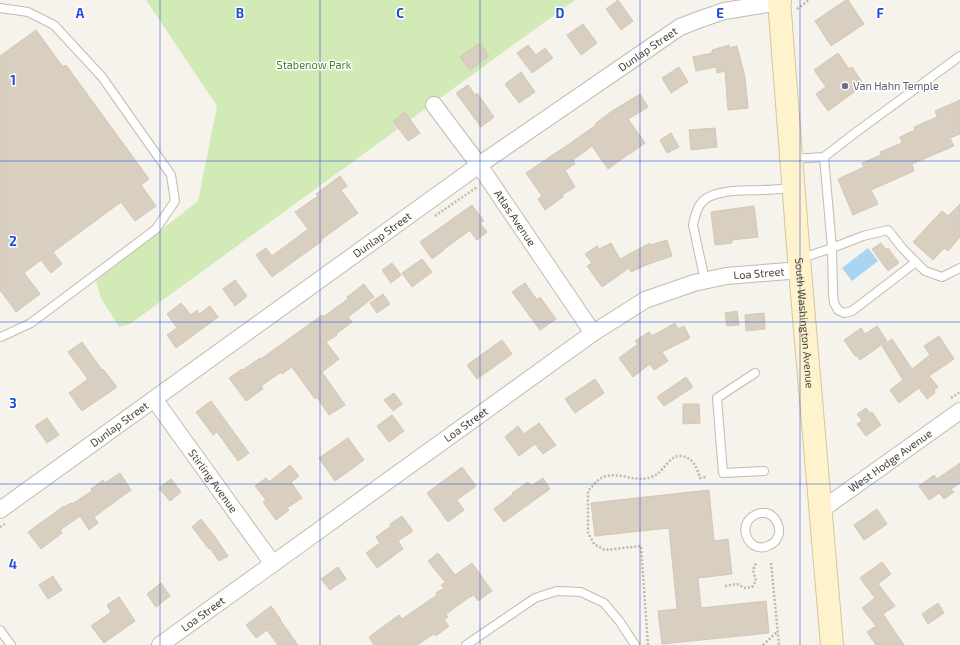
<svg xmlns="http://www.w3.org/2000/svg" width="960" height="645" viewBox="0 0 960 645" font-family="'Exo 2',sans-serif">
  <rect width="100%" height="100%" fill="#f6f3ec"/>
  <path fill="#d2eab5" d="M146,0H575L130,324L119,327L101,298L96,281L198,201L217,106Z"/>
  <path fill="#a9d4f2" d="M868,248L878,261L852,281L842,268Z"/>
  <path fill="#d8cfc1" stroke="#d3c7b4" d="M618,0L633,21L621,30L606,9Z
    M846,0H848L864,24L831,46L815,21Z
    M583,24L597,43L581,55L567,35Z
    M36,30L63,67L66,65L149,179L141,185L156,206L135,221L121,202L53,252L62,264L51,273L41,260L24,273L40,294L16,312L0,290V56Z
    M480,43L489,56L470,70L460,57Z
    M528,45L536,55L545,48L553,58L532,73L517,53Z
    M729,45V48L737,46L745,77L748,108L728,110L725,71L717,73L716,67L696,71L693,57L712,53V50Z
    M838,53L849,69L852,67L864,85L828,111L816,94L826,87L814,70Z
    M679,67L688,82L671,93L662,78Z
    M521,72L535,92L519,103L505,84Z
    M468,85L475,95L477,93L494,117L481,127L456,93Z
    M640,94L648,107L628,119L645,143L630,154V153L608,169L592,146L573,160L575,164L565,170L575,187L562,195L563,197L545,210L538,199L542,196L526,173L572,142L596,125L595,124L612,111Z
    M960,100V134L950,138L954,146L912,164L914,171L871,190L878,204L853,215L838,179L864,167L862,163L881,155L880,152L902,143L900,137L915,130L914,127L937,117L935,111Z
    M405,112L420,133L408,141L393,121Z
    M715,128L717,147L691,150L689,130Z
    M671,133L679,147L667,153L660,140Z
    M340,176L347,186L341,190L358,213L322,239V241L272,277L256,255L266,248L272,256L308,229L295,212L318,196L316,194Z
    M960,204V237L948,251L944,248L933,260L913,242L942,211L948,216Z
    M472,205L484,221L480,223L487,232L477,240L470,231H469L444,249V250L432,259L420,242Z
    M754,206L758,237L732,240V243L715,245L711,212Z
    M667,240L672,256L646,265L631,272L629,268L602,287L587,266L592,263L585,254L597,246L599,249L611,243L620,259L650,243L651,245Z
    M881,243L886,250L888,248L899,263L888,271L872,249Z
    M422,259L432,272L412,287L402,273Z
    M392,263L401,275L391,283L382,270Z
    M235,280L247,296L235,306L223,289Z
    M525,283L537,300L540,297L556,319L540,330L512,292Z
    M364,284L374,297L348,317L352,322L336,334L337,335L326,342L339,359L322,372L345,405L329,415L317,397L315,399L292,367L282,374L281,372L261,386L263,389L246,401L229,378L242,369L243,370L260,358L261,359L322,315L323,317L348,299L347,297Z
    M383,294L390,304L377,313L370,303Z
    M181,303L191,315L197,310L199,314L210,306L218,317L176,348L167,335L177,328L167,314Z
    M737,311L739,325L727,326L725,313Z
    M764,313L765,329L746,331L745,315Z
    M675,323L678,329L684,326L690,338L662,352L668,361L654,370L650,364L633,377L619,358L638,344L635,341L649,332L652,336Z
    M877,326L887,341L860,360L856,355L855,356L844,340L861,328L865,334Z
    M939,336L954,359L929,376L938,387L934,390L935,393L927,399L919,388L899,403L890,390L903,380L882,346L892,339L912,369L930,355L924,346Z
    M502,340L512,354L477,379L467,365Z
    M82,342L102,370L103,369L117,387L82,411L69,393L88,379L68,352Z
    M686,377L693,387L664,406L657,397Z
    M595,379L604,393L575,413L565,399Z
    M394,393L402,404L393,411L384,400Z
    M211,401L249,453L238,461L217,432L213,435L196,412Z
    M683,404H699L700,423L683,424Z
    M866,408L870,413L872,412L881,425L866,436L857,424L862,421L857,414Z
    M392,415L404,431L389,442L377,426Z
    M47,418L59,435L47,443L35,426Z
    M539,423L556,445L543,454L535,444L519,456L505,437L518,426L524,434Z
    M348,438L364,460L335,481L319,458Z
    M960,463V483L951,489L954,492L944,499L939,493L929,500L919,486L934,475L937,479Z
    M290,465L299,476L291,482L302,498L287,508L289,510L276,520L263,502L266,500L255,486L266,478L269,482Z
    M462,467L476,486L457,500L464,510L448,522L427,493Z
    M120,473L131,490L94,517L98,523L89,530L80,516L60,530L62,533L41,549L28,532L64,506V507L71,503L72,504L92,491L91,489L103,480L105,483Z
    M543,478L550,489L504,522L494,509L513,494L512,493L528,482L531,486Z
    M171,479L181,492L170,501L159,488Z
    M709,490L714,541L728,539L732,574L698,578L701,608L766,601L769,633L662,644L658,611L677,609L669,528L595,536L591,503Z
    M877,509L887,524L864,540L854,525Z
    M402,516L413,531L398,541L403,549L377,568L366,553L380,543L376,537L391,526L390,524Z
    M201,519L215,537L228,556L219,561L210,548L209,549L192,527Z
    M438,553L455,575L472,563L492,591L478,601L474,595L471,597V596L446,614L448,617L444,620L449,626L436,636L434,634L417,645H374L369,637L399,615L402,619L437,595L436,593L444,588L441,585L445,582L428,561Z
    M882,562L891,574L878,584L895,606L883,614L904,645H876L867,632L876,626L862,608L875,598L860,578Z
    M338,567L346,579L330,590L321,579Z
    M53,576L62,590L48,599L39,585Z
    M161,583L170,596L156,607L147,594Z
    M119,597L135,621L104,643L91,626L111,612L107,605Z
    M938,603L944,613L928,624L922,614Z
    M271,606L281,620H280L298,645H278L267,630L256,638L246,625Z"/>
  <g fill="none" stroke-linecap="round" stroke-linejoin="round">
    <defs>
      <path id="lane" d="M0,8L28,12L54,25L102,77L171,175L175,201L156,229L31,323L1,337
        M824,157L832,248L833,293L834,303L838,310L844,313L852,311L916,262
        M792,159L824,157L855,133L960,56
        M799,259L832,248L863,236L888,230L903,249L925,271L942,277L960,268
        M705,281L693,225C695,216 697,206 704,200C718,189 745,191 762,190C772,190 782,189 793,188
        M755,373L717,398L723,473L764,471
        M760,513C762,513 764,513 766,513C775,515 780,525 779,533C778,538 775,543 770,545C749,557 732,521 760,513Z
        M0,630L11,645
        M466,645L535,598L557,591L581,592L604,603L620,622L635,645"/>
      <g id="street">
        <path id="s1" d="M434,105L479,165L593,333"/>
        <path id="s2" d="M154,399L273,564"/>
        <path id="s3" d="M0,510L479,165L680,27L701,19L724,11L780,2L783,0"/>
        <path id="s4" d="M821,510L960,411"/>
        <path id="s5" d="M160,645L593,333L645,300L694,283L726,276L801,270"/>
      </g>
      <g id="secondary">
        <path id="s6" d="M779,0L799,259L832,645"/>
      </g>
    </defs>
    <use href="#lane" stroke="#c2bbae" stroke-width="10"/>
    <use href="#street" stroke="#c2bbae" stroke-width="18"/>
    <use href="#secondary" stroke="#d6c79b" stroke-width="24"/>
    <path stroke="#c4b79f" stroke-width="2.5" stroke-dasharray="2 2" stroke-linecap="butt" d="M797,9L809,0
      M435,216L477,187
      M951,398L960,392
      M0,527L5,524
      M771,563L779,645
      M725,586L737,584L745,588L752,587L756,581L753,570L756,563
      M648,645L641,546L605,550L594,544L588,533V491C591,488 594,484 597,481C613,468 630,482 648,478C651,477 655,476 657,474C665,469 670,455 681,456C693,457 697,468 700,478L706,477
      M763,645L777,632"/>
    <use href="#lane" stroke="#fff" stroke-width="8"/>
    <use href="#street" stroke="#fff" stroke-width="16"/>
    <use href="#secondary" stroke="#fff3cd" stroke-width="22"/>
  </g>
  <path fill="none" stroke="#1d4ed8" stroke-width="1" stroke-opacity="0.55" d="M160,0V645M320,0V645M480,0V645M640,0V645M800,0V645M0,161H960M0,322H960M0,484H960"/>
  <circle fill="#6b7280" stroke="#fff" stroke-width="1.5" cx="845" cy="86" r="4"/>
  <g text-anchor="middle" stroke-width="3" stroke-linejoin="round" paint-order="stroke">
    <g font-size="11" fill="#4b4439" stroke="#fff">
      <text dy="4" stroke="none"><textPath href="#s3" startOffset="795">Dunlap Street</textPath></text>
      <text dy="4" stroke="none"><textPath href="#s1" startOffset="139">Atlas Avenue</textPath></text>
      <text dy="4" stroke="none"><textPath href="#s3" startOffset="471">Dunlap Street</textPath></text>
      <text dy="4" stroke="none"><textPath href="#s5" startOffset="713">Loa Street</textPath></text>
      <text dy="4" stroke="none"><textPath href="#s6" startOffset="324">South Washington Avenue</textPath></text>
      <text dy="4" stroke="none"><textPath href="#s3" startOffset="147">Dunlap Street</textPath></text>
      <text dy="4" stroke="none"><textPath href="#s5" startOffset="377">Loa Street</textPath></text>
      <text dy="4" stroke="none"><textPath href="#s4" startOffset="85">West Hodge Avenue</textPath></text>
      <text dy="4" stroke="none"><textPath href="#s2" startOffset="101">Stirling Avenue</textPath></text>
      <text dy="4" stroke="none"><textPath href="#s5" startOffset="53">Loa Street</textPath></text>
    </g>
    <g font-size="11" fill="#4a7f2a" stroke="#fff">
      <text x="314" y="69">Stabenow Park</text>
    </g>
    <g font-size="11" fill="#5b616d" stroke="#fff" text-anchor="start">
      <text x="853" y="90">Van Hahn Temple</text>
    </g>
  </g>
  <g font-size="13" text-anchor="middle" font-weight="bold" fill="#1d4ed8" stroke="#fff" stroke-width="3" stroke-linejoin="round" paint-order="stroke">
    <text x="80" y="18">A</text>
    <text x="240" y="18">B</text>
    <text x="400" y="18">C</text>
    <text x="560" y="18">D</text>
    <text x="720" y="18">E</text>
    <text x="880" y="18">F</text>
    <text x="13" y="85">1</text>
    <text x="13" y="246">2</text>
    <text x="13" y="408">3</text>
    <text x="13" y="569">4</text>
  </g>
</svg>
